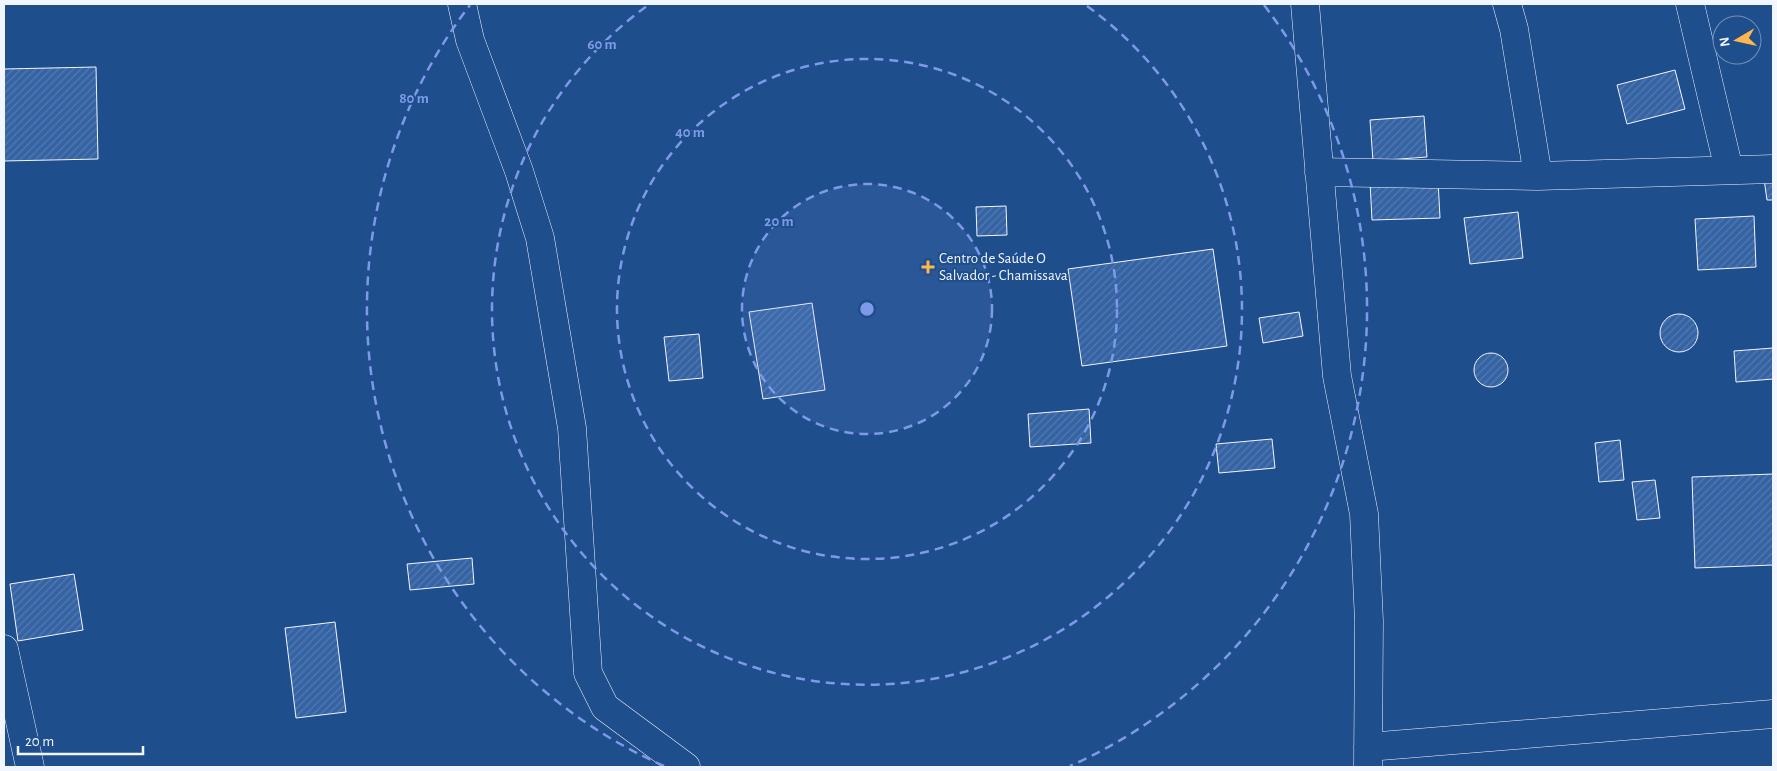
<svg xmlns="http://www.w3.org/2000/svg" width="1777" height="771" viewBox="0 0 1777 771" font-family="'Alegreya Sans',sans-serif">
  <defs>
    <pattern id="building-hatch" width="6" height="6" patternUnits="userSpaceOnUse" patternTransform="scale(1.25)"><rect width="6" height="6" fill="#3563a3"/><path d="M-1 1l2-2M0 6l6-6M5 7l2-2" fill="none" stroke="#537ab1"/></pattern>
  </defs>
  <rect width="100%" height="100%" fill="#1f4e8c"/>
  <path fill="url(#building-hatch)" stroke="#f2f6ff" d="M96,67L98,159L4,161V69Z
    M1675,70L1685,109L1627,124L1617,85Z
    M1424,116L1427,157L1373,161L1370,120Z
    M1773,177V200H1767L1764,179Z
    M1438,180L1440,218L1372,220L1370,182Z
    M1006,206L1007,235L977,236L976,207Z
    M1518,212L1523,258L1470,264L1464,218Z
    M1754,216L1756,267L1698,270L1695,219Z
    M1213,249L1227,346L1082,366L1068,269Z
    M812,303L825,390L763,399L749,312Z
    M1299,312L1303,336L1263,343L1259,318Z
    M1660 333a19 19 0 1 1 38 0a19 19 0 1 1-38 0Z
    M699,334L703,378L669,381L664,337Z
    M1773,348V379L1736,382L1734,351Z
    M1474 370a17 17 0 1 1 34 0a17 17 0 1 1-34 0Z
    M1089,409L1091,443L1030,447L1028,414Z
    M1272,439L1275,468L1219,473L1216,444Z
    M1620,440L1624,480L1599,482L1595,443Z
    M1773,474V565L1695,568L1692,477Z
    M1655,480L1660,518L1637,520L1632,482Z
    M472,558L474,584L410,590L407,564Z
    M74,574L83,630L18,641L10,584Z
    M335,622L346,712L296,718L285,628Z"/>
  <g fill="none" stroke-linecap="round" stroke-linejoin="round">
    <defs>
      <path id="street" d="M462,4L470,40L519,171L540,238L572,428L588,673L605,707L686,767
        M1305,4L1337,376L1364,514L1369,621L1368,767
        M1507,4L1514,29L1538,176
        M1690,4L1729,170
        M1319,172L1538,176L1773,169
        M4,649L30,767
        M1368,747L1773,714"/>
    </defs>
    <use href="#street" stroke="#f2f6ff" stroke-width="29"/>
    <use href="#street" stroke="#1f4e8c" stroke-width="28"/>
  </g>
  <circle cx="867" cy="309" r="125" fill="#7d9aea" fill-opacity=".12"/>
  <g fill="none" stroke="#7d9aea" stroke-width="2.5" stroke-dasharray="9 6">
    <circle cx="867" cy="309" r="125"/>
    <circle cx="867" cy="309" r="250"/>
    <path d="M1087 6A375 375 0 1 1 647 6"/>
    <path d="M664 766A500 500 0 0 1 470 5M1264 5A500 500 0 0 1 1070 766"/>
  </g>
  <path fill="#ffb74d" stroke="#1f4e8c" stroke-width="2" d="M925.5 259.5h5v5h5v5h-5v5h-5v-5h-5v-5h5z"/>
  <g text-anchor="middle" stroke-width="4" stroke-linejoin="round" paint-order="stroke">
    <g font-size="15" fill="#f2f6ff" stroke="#1f4e8c" text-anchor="start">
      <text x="939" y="263">Centro de Saúde O<tspan x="939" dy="17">Salvador - Chamissava</tspan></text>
    </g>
  </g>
  <circle cx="867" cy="309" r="8" fill="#7d9aea" stroke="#1f4e8c" stroke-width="2.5"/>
  <g font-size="15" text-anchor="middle" font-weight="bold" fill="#7d9aea" stroke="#1f4e8c" stroke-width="4" stroke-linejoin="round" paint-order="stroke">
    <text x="602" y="49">60 m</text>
    <text x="414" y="103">80 m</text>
    <text x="690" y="137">40 m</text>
    <text x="779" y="226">20 m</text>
  </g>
  <rect width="1777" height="771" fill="none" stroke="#f2f6ff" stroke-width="10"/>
  <g transform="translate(1737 40) rotate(261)"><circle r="24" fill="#1f4e8c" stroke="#7391ba"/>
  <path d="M0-4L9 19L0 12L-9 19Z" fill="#ffb74d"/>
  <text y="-8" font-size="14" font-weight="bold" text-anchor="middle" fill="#f2f6ff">N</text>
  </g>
  <path d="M18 746v8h125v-8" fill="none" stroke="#f2f6ff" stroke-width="2.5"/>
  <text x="25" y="746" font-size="15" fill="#f2f6ff" stroke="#1f4e8c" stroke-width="4" paint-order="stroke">20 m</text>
</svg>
